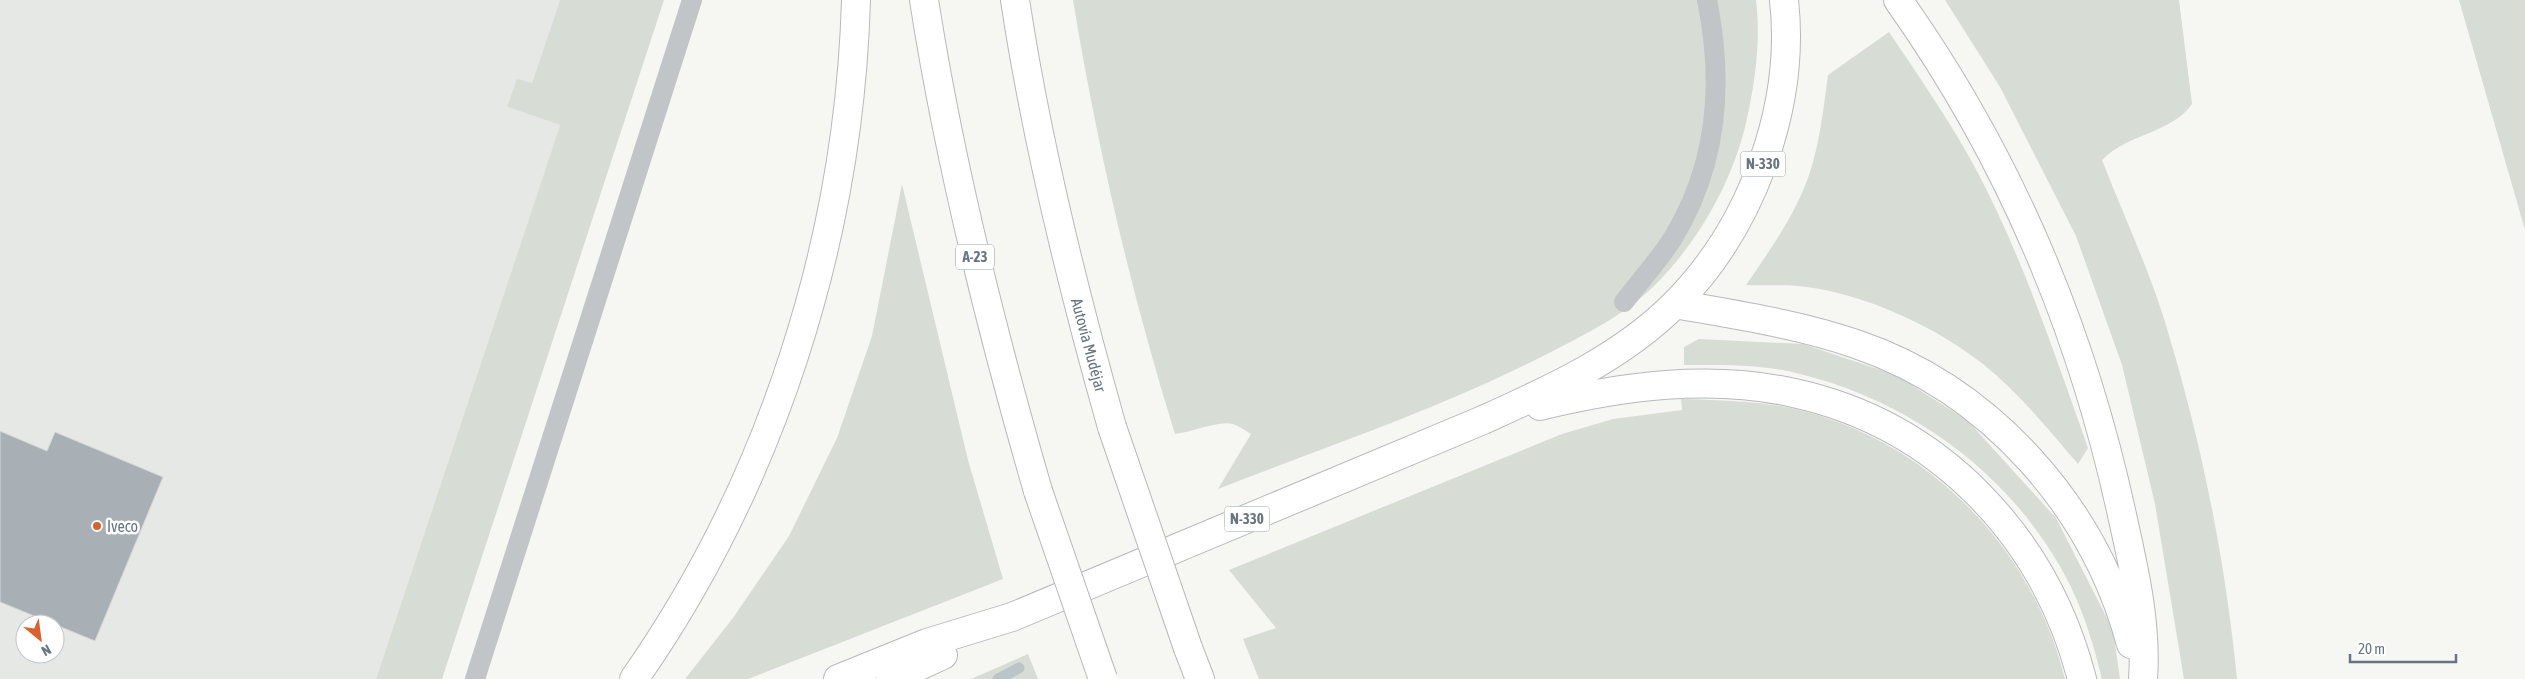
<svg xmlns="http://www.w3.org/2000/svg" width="2525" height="679" viewBox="0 0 2525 679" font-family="'Asap Condensed',sans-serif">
  <rect width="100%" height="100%" fill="#f6f6f3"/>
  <path fill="#e6e8e6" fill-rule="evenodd" d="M0,0H560L532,83L507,107L560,125L376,679H0ZM25,624H55V654H25Z"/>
  <path fill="#d7ddd4" d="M560,0H664L442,679H376L560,125L507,107L517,79L532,83Z
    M1073,0H1756C1761,40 1755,84 1746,123C1732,183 1698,242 1655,285C1625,315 1584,335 1547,354C1442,408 1328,446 1218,489L1251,434C1246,431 1239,426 1233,424C1219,420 1192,432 1175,434C1131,293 1097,146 1073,0Z
    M1945,0H2179L2192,104C2172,133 2127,134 2102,160C2123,214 2148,267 2165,322C2201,440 2225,557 2237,679H2184L2155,504L2122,365L2076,236L2000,87Z
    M2459,0H2525V230Z
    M1889,32C1920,78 1952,124 1978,173C2024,261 2055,355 2088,448L2078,464C2048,429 2019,393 1983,364C1936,327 1867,295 1807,287C1787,284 1765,286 1746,285C1772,247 1801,207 1813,162C1821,133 1824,104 1828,75Z
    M902,184L968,460L1003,579L748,679H685L733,618L789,536L837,438L872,336Z
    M1699,339L1803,344L1896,375L1968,421L2056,518L2113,630L2120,679H2102C2094,646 2084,613 2069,583C2015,477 1914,402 1800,374C1762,364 1723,365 1684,365V347Z
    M1681,399C1718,400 1755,401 1791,408C1926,438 2032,546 2065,679H1259L1243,639L1276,628L1229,570L1562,434L1613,419L1682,410Z
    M1028,654L1038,679H971Z"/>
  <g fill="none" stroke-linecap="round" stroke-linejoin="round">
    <path stroke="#bbc5c9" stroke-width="11" d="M998,679L1019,668"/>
  </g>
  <path fill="#a9b0b5" stroke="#d7d7d5" d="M0,431L47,451L55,432L163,477L95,641L0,602Z"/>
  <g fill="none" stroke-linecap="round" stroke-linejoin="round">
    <defs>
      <path id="highway" d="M924,0C950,166 991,329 1038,491
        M1015,0C1037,145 1072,286 1112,427
        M1898,0C2008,155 2082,330 2122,515C2134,569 2147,623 2143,679
        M1675,304C1736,315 1798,324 1856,344C1991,390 2094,507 2131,644
        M1540,406C1622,386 1710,374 1794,393C1940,425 2045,537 2082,679
        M1188,648L1200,679
        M634,679C772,482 849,240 856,0
        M838,679L927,643L1012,617L1483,420C1550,390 1623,357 1676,303C1751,227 1796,108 1784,0
        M891,679L943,655"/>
    </defs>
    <use href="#highway" stroke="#b6b9bc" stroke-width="30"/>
    <path stroke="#c1c5c8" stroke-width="20" d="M1624,302C1640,281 1659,260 1673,238C1718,164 1724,83 1707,0
      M475,679L692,0"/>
    <use href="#highway" stroke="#fff" stroke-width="28"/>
    <defs>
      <path id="highway-bridge" d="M1112,427L1188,648
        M1038,491L1103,679"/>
    </defs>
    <use href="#highway-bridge" stroke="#b6b9bc" stroke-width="30" stroke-linecap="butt"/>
    <use href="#highway-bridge" stroke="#fff" stroke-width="28"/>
  </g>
  <circle fill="#d96130" stroke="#fff" stroke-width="2" cx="97" cy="526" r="5"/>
  <g text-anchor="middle" stroke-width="5" stroke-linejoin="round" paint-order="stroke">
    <g fill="#fff" stroke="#959ea8" stroke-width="1">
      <rect x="1740.5" y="151.5" width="45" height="25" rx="4"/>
      <rect x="956" y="244.5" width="38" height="25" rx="4"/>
      <rect x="1224.5" y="506.5" width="45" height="25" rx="4"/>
    </g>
    <g font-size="15" font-weight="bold" fill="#677482">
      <text x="1763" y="169">N-330</text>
      <text x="975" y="262">A-23</text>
      <text x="1247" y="524">N-330</text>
    </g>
    <g font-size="16" fill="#677482" stroke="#fff">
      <text transform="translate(1089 345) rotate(75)" y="6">Autovía Mudéjar</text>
    </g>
    <g font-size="16" fill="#677482" stroke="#fff" text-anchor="start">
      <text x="107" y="532">Iveco</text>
    </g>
  </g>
  <g transform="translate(40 639) rotate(151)"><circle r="24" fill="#ffffff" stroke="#c2c7cd"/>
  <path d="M0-4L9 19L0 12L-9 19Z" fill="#d96130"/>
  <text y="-8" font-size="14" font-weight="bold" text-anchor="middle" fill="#677482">N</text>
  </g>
  <path d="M2350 654v8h106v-8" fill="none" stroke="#677482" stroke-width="2.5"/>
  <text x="2358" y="654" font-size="15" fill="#677482" stroke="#ffffff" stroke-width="4" paint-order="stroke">20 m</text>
</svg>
